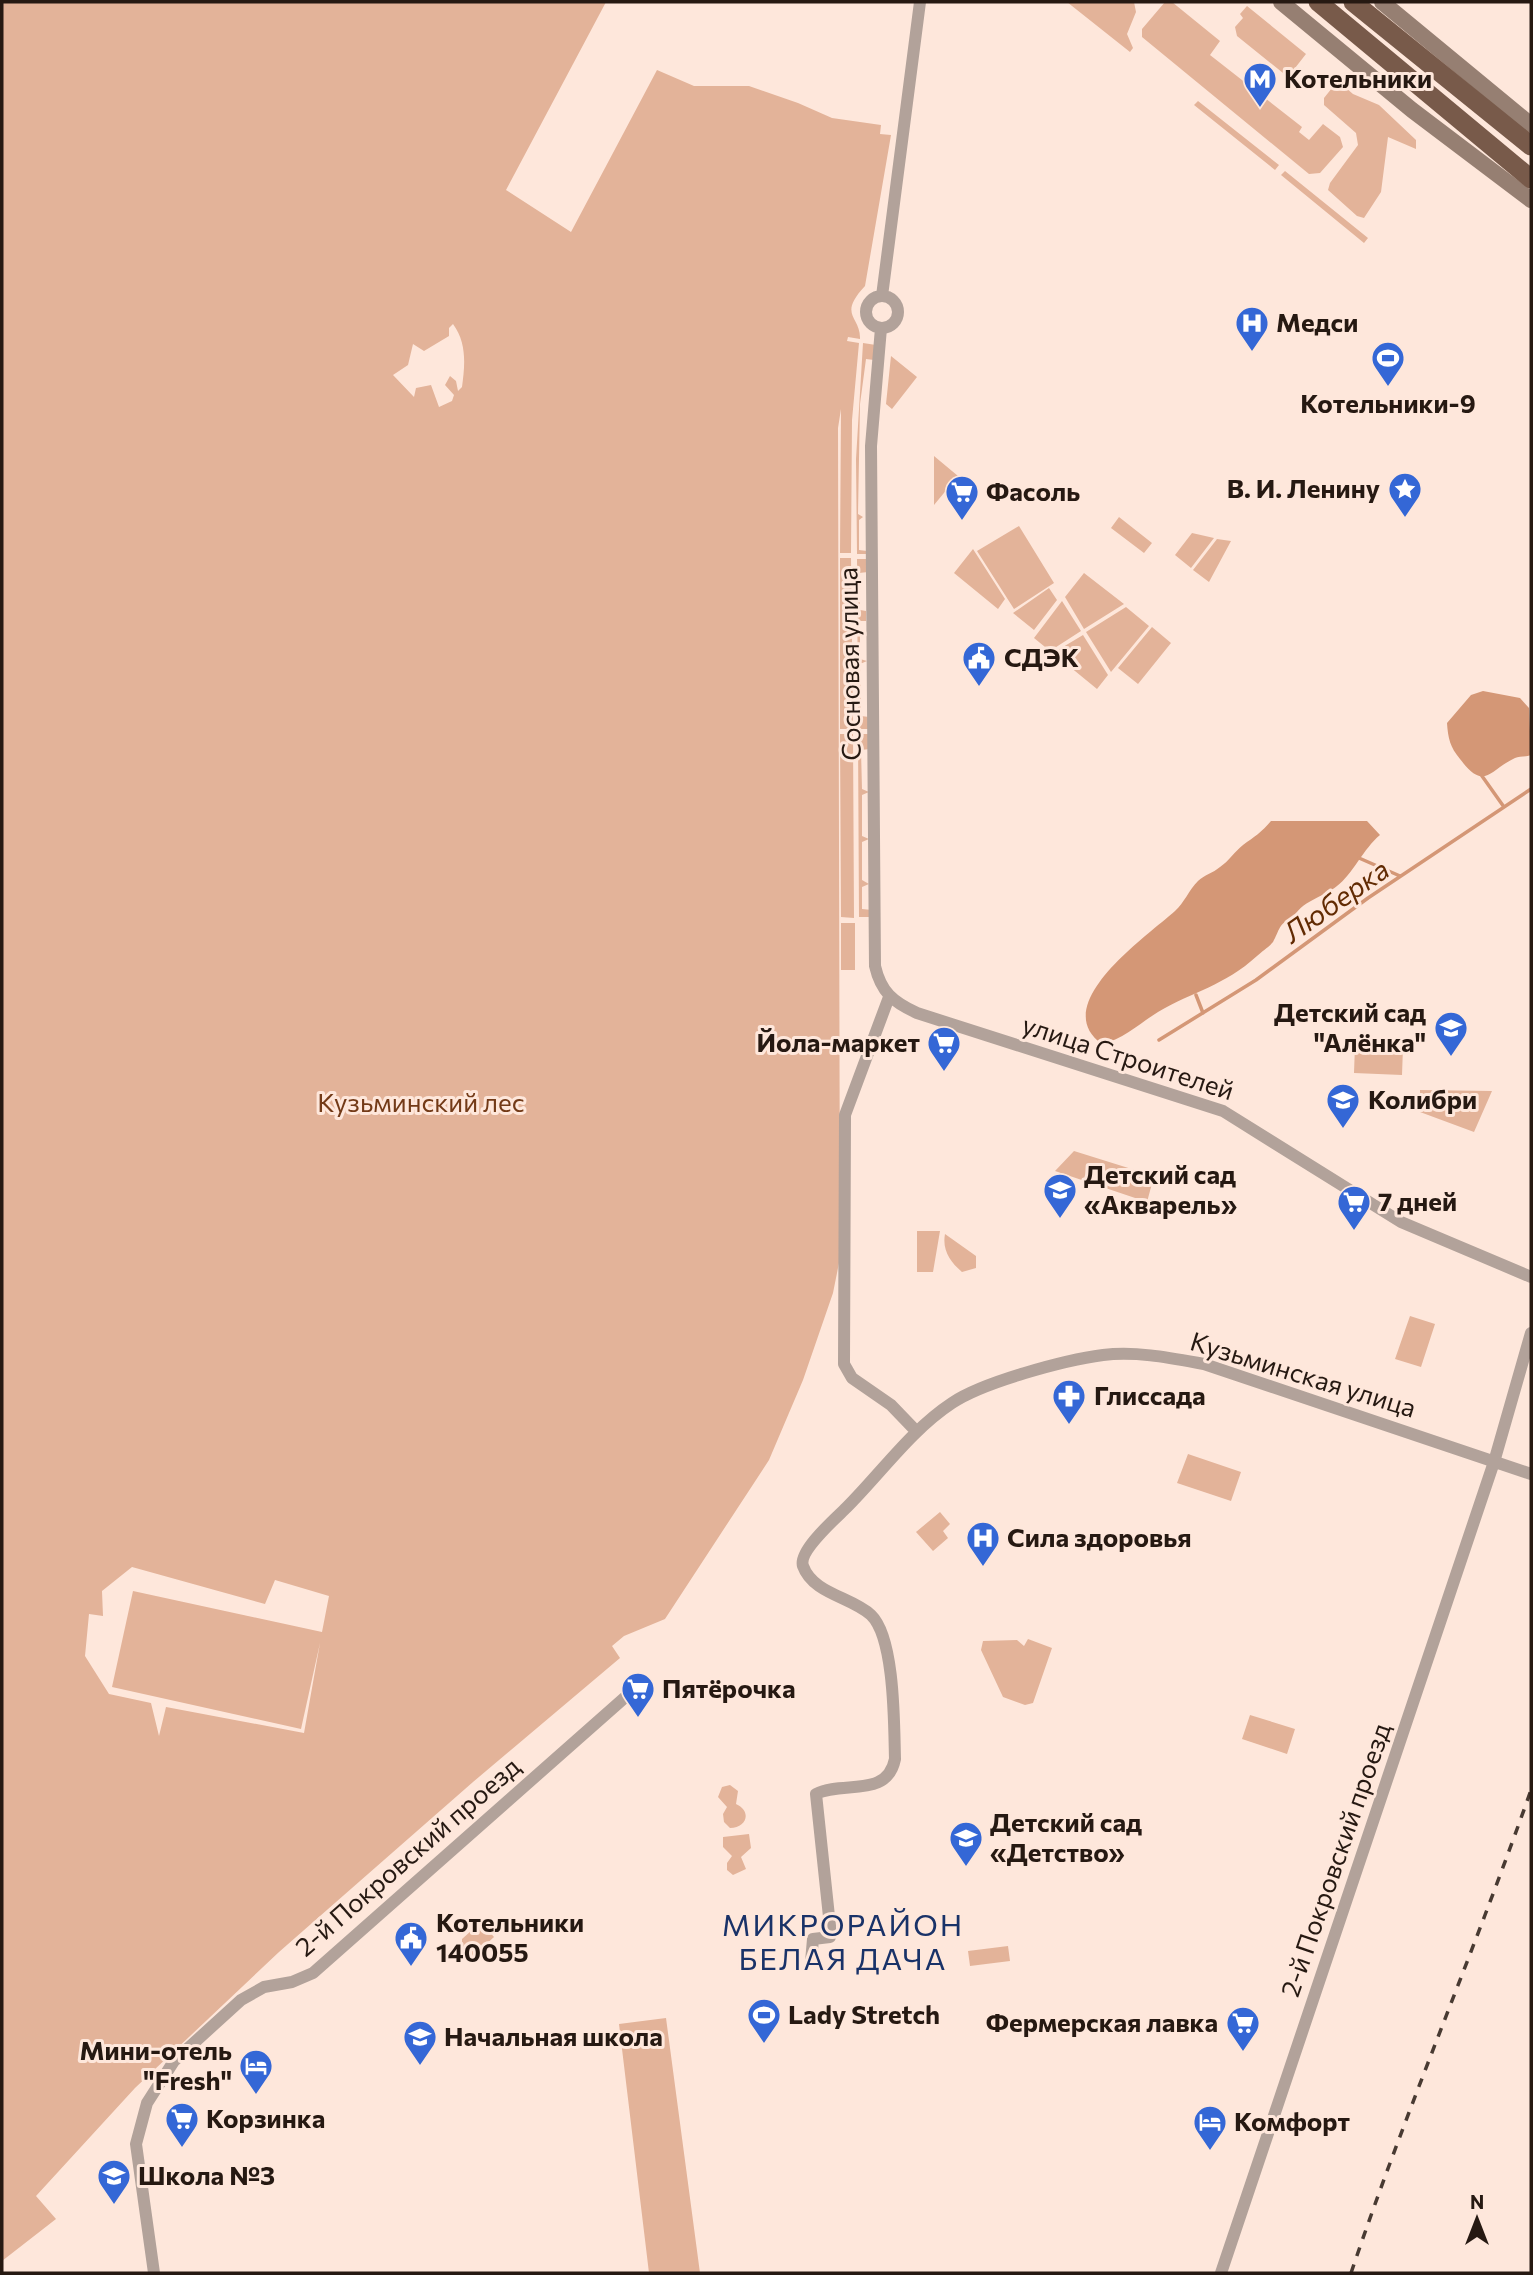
<svg xmlns="http://www.w3.org/2000/svg" width="1533" height="2275" viewBox="0 0 1533 2275" font-family="Commissioner,sans-serif">
  <rect width="100%" height="100%" fill="#fee7db"/>
  <path fill="#e3b399" fill-rule="evenodd" d="M2,2H606L506,190L571,232L657,70L694,86H749L798,103L832,118L881,125L880,134L891,135L865,286C837,316 861,316 860,339L848,337L847,341L859,343L852,420L851,553H840L841,409L838,428L840,1258L833,1293L803,1380L769,1460L665,1619L624,1636L612,1646L620,1658L473,1782L279,1952L135,2088L36,2196L56,2219L2,2261ZM453,324C467,343 465,365 462,387L458,391L456,381L450,376L445,385L454,395L452,401L439,407L431,385L416,388L414,397L393,375L408,365L413,344L424,351L449,336V328ZM132,1567L265,1604L275,1580L329,1596L322,1632L133,1591L112,1687L301,1729L320,1643L304,1733L166,1707L159,1736L151,1703L109,1694L85,1656L89,1614L103,1616L102,1591Z
    M1067,2H1134L1136,12L1127,34L1133,48L1130,52Z
    M1165,2H1172L1220,41L1210,55L1302,127L1299,132L1309,140L1323,124L1340,137L1343,147L1320,173L1309,174L1142,37V29Z
    M1247,6L1306,54L1288,77L1237,36L1235,27L1243,18L1240,14Z
    M1331,75L1353,94L1379,105L1416,140V149L1388,137L1381,192L1364,218L1357,216L1328,190L1330,183L1358,145L1356,133L1324,105V98L1332,88L1325,82Z
    M1198,101L1279,165L1275,170L1194,105Z
    M1285,171L1368,238L1364,243L1281,175Z
    M863,343L876,345L874,360L866,359L860,404L858,514L863,517L859,520V550L867,551V554H857L856,459Z
    M891,356L917,377L892,409L886,404Z
    M934,456L958,476L934,505Z
    M1119,517L1152,543L1144,553L1111,528Z
    M1019,526L1054,583L1014,609L977,551Z
    M1192,533L1214,538L1191,568L1175,555Z
    M1217,539L1231,541L1209,582L1193,570Z
    M973,549L1005,599L998,609L954,573Z
    M840,558H851L853,729H840Z
    M857,559H868V572L859,573L860,610L866,611V621H860V659L867,661L860,664L861,716L869,717V729H858Z
    M1084,573L1124,604L1084,629L1065,597Z
    M1049,588L1057,600L1034,630L1013,613Z
    M1062,601L1081,631L1050,651L1034,638Z
    M1126,607L1149,626L1111,672L1086,632Z
    M1152,627L1171,643L1138,684L1118,668Z
    M1083,635L1108,675L1097,689L1053,653Z
    M840,734H853L854,918L841,917Z
    M858,734H870V749L861,750L862,789L869,792L862,795V836L869,839L862,842V880L869,884L862,887V909L872,910V917H859Z
    M841,923H855V970H841Z
    M1355,1045L1403,1047L1402,1075L1354,1073Z
    M1420,1090L1492,1091L1474,1132L1420,1112Z
    M1074,1151L1154,1176L1147,1202L1055,1171Z
    M917,1231H940L933,1272H917Z
    M945,1234L976,1256V1268L962,1272C950,1262 942,1250 945,1234Z
    M1410,1316L1435,1324L1421,1367L1395,1359Z
    M1188,1454L1241,1472L1231,1501L1177,1483Z
    M940,1512L950,1524L943,1531L948,1538L933,1551L916,1532Z
    M1028,1639L1052,1648L1033,1703L1025,1705L1003,1697L981,1650L983,1641L1017,1640L1024,1646Z
    M1250,1715L1295,1729L1287,1754L1242,1739Z
    M730,1785L738,1791L736,1804C752,1811 747,1828 730,1828L724,1822L723,1814L727,1807L718,1797L722,1787Z
    M749,1834L751,1848L741,1857L746,1869L733,1875L727,1870V1863L732,1856L723,1847V1837Z
    M481,1922L494,1937L472,1957L462,1946V1939Z
    M1008,1946L1010,1961L970,1966L968,1951Z
    M666,2018L700,2273H649L619,2024Z"/>
  <path fill="#d49776" d="M1483,691L1520,698L1529,708L1531,755C1526,757 1519,756 1515,758C1489,770 1485,792 1460,759C1450,747 1448,738 1447,723L1471,695Z
    M1271,821H1367L1380,835C1364,848 1352,875 1337,886C1324,897 1300,901 1293,919C1279,921 1279,932 1273,942C1269,947 1261,952 1257,956C1224,986 1194,991 1158,1012C1140,1023 1124,1039 1102,1044C1047,1005 1147,936 1175,911C1184,903 1189,890 1198,881C1204,875 1213,873 1220,867C1229,861 1235,851 1243,845C1254,837 1262,832 1271,821Z"/>
  <g fill="none" stroke-linecap="round" stroke-linejoin="round">
    <path stroke="#d49776" stroke-width="3.5" d="M1482,776L1504,807
      M1359,858L1400,876
      M1196,995L1203,1013
      M1159,1040L1256,980L1368,898L1531,789"/>
    <path stroke="#b2a29a" stroke-width="12" d="M882,296L920,2
      M866 312a16 16 0 1 1 32 0a16 16 0 1 1-32 0Z
      M881,328L871,446L875,966C881,992 893,1002 917,1013L1223,1111L1401,1222L1531,1277
      M889,997L845,1115L844,1364L852,1378L891,1405L916,1431
      M811,1962L813,1939L830,1937V1926L816,1794C843,1780 887,1799 895,1759C894,1725 895,1638 871,1615C852,1597 813,1594 803,1566C798,1551 836,1518 846,1508C881,1473 911,1430 952,1403C983,1382 1065,1360 1103,1355C1137,1351 1171,1358 1204,1364L1531,1474
      M154,2273L136,2144L147,2103L174,2061L241,2000L264,1987L292,1982L313,1973L639,1685
      M1221,2273L1494,1462L1531,1333"/>
    <path stroke="#967f72" stroke-width="16" d="M1281,2L1412,110L1531,200
      M1382,2L1531,125"/>
    <path stroke="#785a4a" stroke-width="19" d="M1318,2L1531,179
      M1353,2L1531,146"/>
    <path stroke="#483a32" stroke-width="3.5" stroke-dasharray="9 9" stroke-linecap="butt" d="M1351,2273C1406,2110 1474,1952 1531,1790"/>
  </g>
  <defs>
    <symbol id="metro-pin" viewBox="-11 -11 22 30"><path d="M0 17L-7.5 6A9.5 9.5 0 1 1 7.5 6Z" fill="#3467d6" stroke="#fee7db"/><path d="M-5.5 5V-5H-3L0 0L3-5H5.5V5H3V-.5L0 4L-3-.5V5Z" fill="#fff"/></symbol>
    <symbol id="hospital-pin" viewBox="-11 -11 22 30"><path d="M0 17L-7.5 6A9.5 9.5 0 1 1 7.5 6Z" fill="#3467d6" stroke="#fee7db"/><path d="M-5-5h3v3.5h4V-5h3V5h-3V1.5h-4V5h-3Z" fill="#fff"/></symbol>
    <symbol id="stadium-pin" viewBox="-11 -11 22 30"><path d="M0 17L-7.5 6A9.5 9.5 0 1 1 7.5 6Z" fill="#3467d6" stroke="#fee7db"/><path d="M0-5a6.5 5 0 1 0 0 10a6.5 5 0 1 0 0-10ZM-3.5-1.8h7v3.6h-7Z" fill="#fff"/></symbol>
    <symbol id="sight-pin" viewBox="-11 -11 22 30"><path d="M0 17L-7.5 6A9.5 9.5 0 1 1 7.5 6Z" fill="#3467d6" stroke="#fee7db"/><path d="M0-6L1.8-2.2L6-1.7L2.9 1.2L3.7 5.4L0 3.3L-3.7 5.4L-2.9 1.2L-6-1.7L-1.8-2.2Z" fill="#fff"/></symbol>
    <symbol id="supermarket-pin" viewBox="-11 -11 22 30"><path d="M0 17L-7.5 6A9.5 9.5 0 1 1 7.5 6Z" fill="#3467d6" stroke="#fee7db"/><path d="M-6-5.5h2.5l.6 2H6L4.5 2H-2.5L-4.4-4H-6ZM-1.5 3.2a1.3 1.3 0 1 0 .1 0ZM3 3.2a1.3 1.3 0 1 0 .1 0Z" fill="#fff"/></symbol>
    <symbol id="civic-pin" viewBox="-11 -11 22 30"><path d="M0 17L-7.5 6A9.5 9.5 0 1 1 7.5 6Z" fill="#3467d6" stroke="#fee7db"/><path d="M-.6-6.5H3V-4.5H.6V-3L4-1V1h2V6H-6V1h2V-1L-.6-3ZM-1.2 2.5V6h2.4V2.5Z" fill="#fff"/></symbol>
    <symbol id="school-pin" viewBox="-11 -11 22 30"><path d="M0 17L-7.5 6A9.5 9.5 0 1 1 7.5 6Z" fill="#3467d6" stroke="#fee7db"/><path d="M0-5L7-2L0 1L-7-2ZM-4 1L0 2.5L4 1V4Q0 6-4 4Z" fill="#fff"/></symbol>
    <symbol id="pharmacy-pin" viewBox="-11 -11 22 30"><path d="M0 17L-7.5 6A9.5 9.5 0 1 1 7.5 6Z" fill="#3467d6" stroke="#fee7db"/><path d="M-2-6h4v4h4v4h-4v4h-4v-4h-4v-4h4Z" fill="#fff"/></symbol>
    <symbol id="hotel-pin" viewBox="-11 -11 22 30"><path d="M0 17L-7.5 6A9.5 9.5 0 1 1 7.5 6Z" fill="#3467d6" stroke="#fee7db"/><path d="M-6-4.5h1.5V1H6V5H4.5V3h-9V5H-6ZM-4 0a1.8 1.8 0 1 1 3.6 0ZM.5 0V-2.5h3Q6-2.5 6 0Z" fill="#fff"/></symbol>
  </defs>
  <g fill-rule="evenodd">
    <use href="#metro-pin" x="1241" y="60" width="38" height="52"/>
    <use href="#hospital-pin" x="1233" y="304" width="38" height="52"/>
    <use href="#stadium-pin" x="1369" y="339" width="38" height="52"/>
    <use href="#sight-pin" x="1386" y="470" width="38" height="52"/>
    <use href="#supermarket-pin" x="943" y="473" width="38" height="52"/>
    <use href="#civic-pin" x="960" y="639" width="38" height="52"/>
    <use href="#school-pin" x="1432" y="1009" width="38" height="52"/>
    <use href="#supermarket-pin" x="925" y="1024" width="38" height="52"/>
    <use href="#school-pin" x="1324" y="1081" width="38" height="52"/>
    <use href="#school-pin" x="1041" y="1171" width="38" height="52"/>
    <use href="#supermarket-pin" x="1335" y="1183" width="38" height="52"/>
    <use href="#pharmacy-pin" x="1050" y="1377" width="38" height="52"/>
    <use href="#hospital-pin" x="964" y="1519" width="38" height="52"/>
    <use href="#supermarket-pin" x="619" y="1670" width="38" height="52"/>
    <use href="#school-pin" x="947" y="1819" width="38" height="52"/>
    <use href="#civic-pin" x="392" y="1919" width="38" height="52"/>
    <use href="#stadium-pin" x="745" y="1996" width="38" height="52"/>
    <use href="#supermarket-pin" x="1224" y="2004" width="38" height="52"/>
    <use href="#school-pin" x="401" y="2018" width="38" height="52"/>
    <use href="#hotel-pin" x="237" y="2047" width="38" height="52"/>
    <use href="#supermarket-pin" x="163" y="2100" width="38" height="52"/>
    <use href="#hotel-pin" x="1191" y="2103" width="38" height="52"/>
    <use href="#school-pin" x="95" y="2157" width="38" height="52"/>
  </g>
  <g text-anchor="middle" stroke-width="6" stroke-linejoin="round" paint-order="stroke">
    <g font-size="26" font-weight="bold" fill="#261912" stroke="#fee7db" text-anchor="start">
      <text x="1284" y="88">Котельники</text>
      <text x="1276" y="332">Медси</text>
      <text x="1388" y="413" text-anchor="middle">Котельники-9</text>
      <text x="1380" y="498" text-anchor="end">В. И. Ленину</text>
      <text x="986" y="501">Фасоль</text>
      <text x="1004" y="667">СДЭК</text>
      <text x="1426" y="1022" text-anchor="end">Детский сад<tspan x="1426" dy="30">"Алёнка"</tspan></text>
      <text x="920" y="1052" text-anchor="end">Йола-маркет</text>
      <text x="1368" y="1109">Колибри</text>
      <text x="1084" y="1184">Детский сад<tspan x="1084" dy="30">«Акварель»</tspan></text>
      <text x="1378" y="1211">7 дней</text>
      <text x="1094" y="1405">Глиссада</text>
      <text x="1007" y="1547">Сила здоровья</text>
      <text x="662" y="1698">Пятёрочка</text>
      <text x="990" y="1832">Детский сад<tspan x="990" dy="30">«Детство»</tspan></text>
      <text x="436" y="1932">Котельники<tspan x="436" dy="30">140055</tspan></text>
      <text x="788" y="2024">Lady Stretch</text>
      <text x="1218" y="2032" text-anchor="end">Фермерская лавка</text>
      <text x="444" y="2046">Начальная школа</text>
      <text x="232" y="2060" text-anchor="end">Мини-отель<tspan x="232" dy="30">"Fresh"</tspan></text>
      <text x="206" y="2128">Корзинка</text>
      <text x="1234" y="2131">Комфорт</text>
      <text x="138" y="2185">Школа №3</text>
    </g>
    <g font-size="26" fill="#261912" stroke="#fee7db">
      <text transform="translate(850 664) rotate(-91)" y="9">Сосновая улица</text>
      <text transform="translate(1128 1058) rotate(18)" y="9">улица Строителей</text>
      <text transform="translate(1303 1375) rotate(17)" y="9">Кузьминская улица</text>
      <text transform="translate(408 1857) rotate(-41)" y="9">2-й Покровский проезд</text>
      <text transform="translate(1336 1860) rotate(-71)" y="9">2-й Покровский проезд</text>
    </g>
    <g font-size="26" fill="#733a17" stroke="#fee7db">
      <text x="421" y="1112">Кузьминский лес</text>
    </g>
    <g font-size="28" font-style="italic" fill="#622b03" stroke="#fee7db">
      <text transform="translate(1336 901) rotate(-35)" y="10">Люберка</text>
    </g>
    <g font-size="30" letter-spacing="2" fill="#193268" stroke="#fee7db">
      <text x="843" y="1936">МИКРОРАЙОН<tspan x="843" dy="34">БЕЛАЯ ДАЧА</tspan></text>
    </g>
  </g>
  <rect width="1533" height="2275" fill="none" stroke="#261912" stroke-width="7"/>
  <g transform="translate(1477 2219)" stroke="#fee7db" stroke-width="5" paint-order="stroke">
  <path d="M0-5L12 26L0 18L-12 26Z" fill="#261912"/>
  <text y="-10" font-size="19" font-weight="bold" text-anchor="middle" fill="#261912">N</text>
  </g>
</svg>
